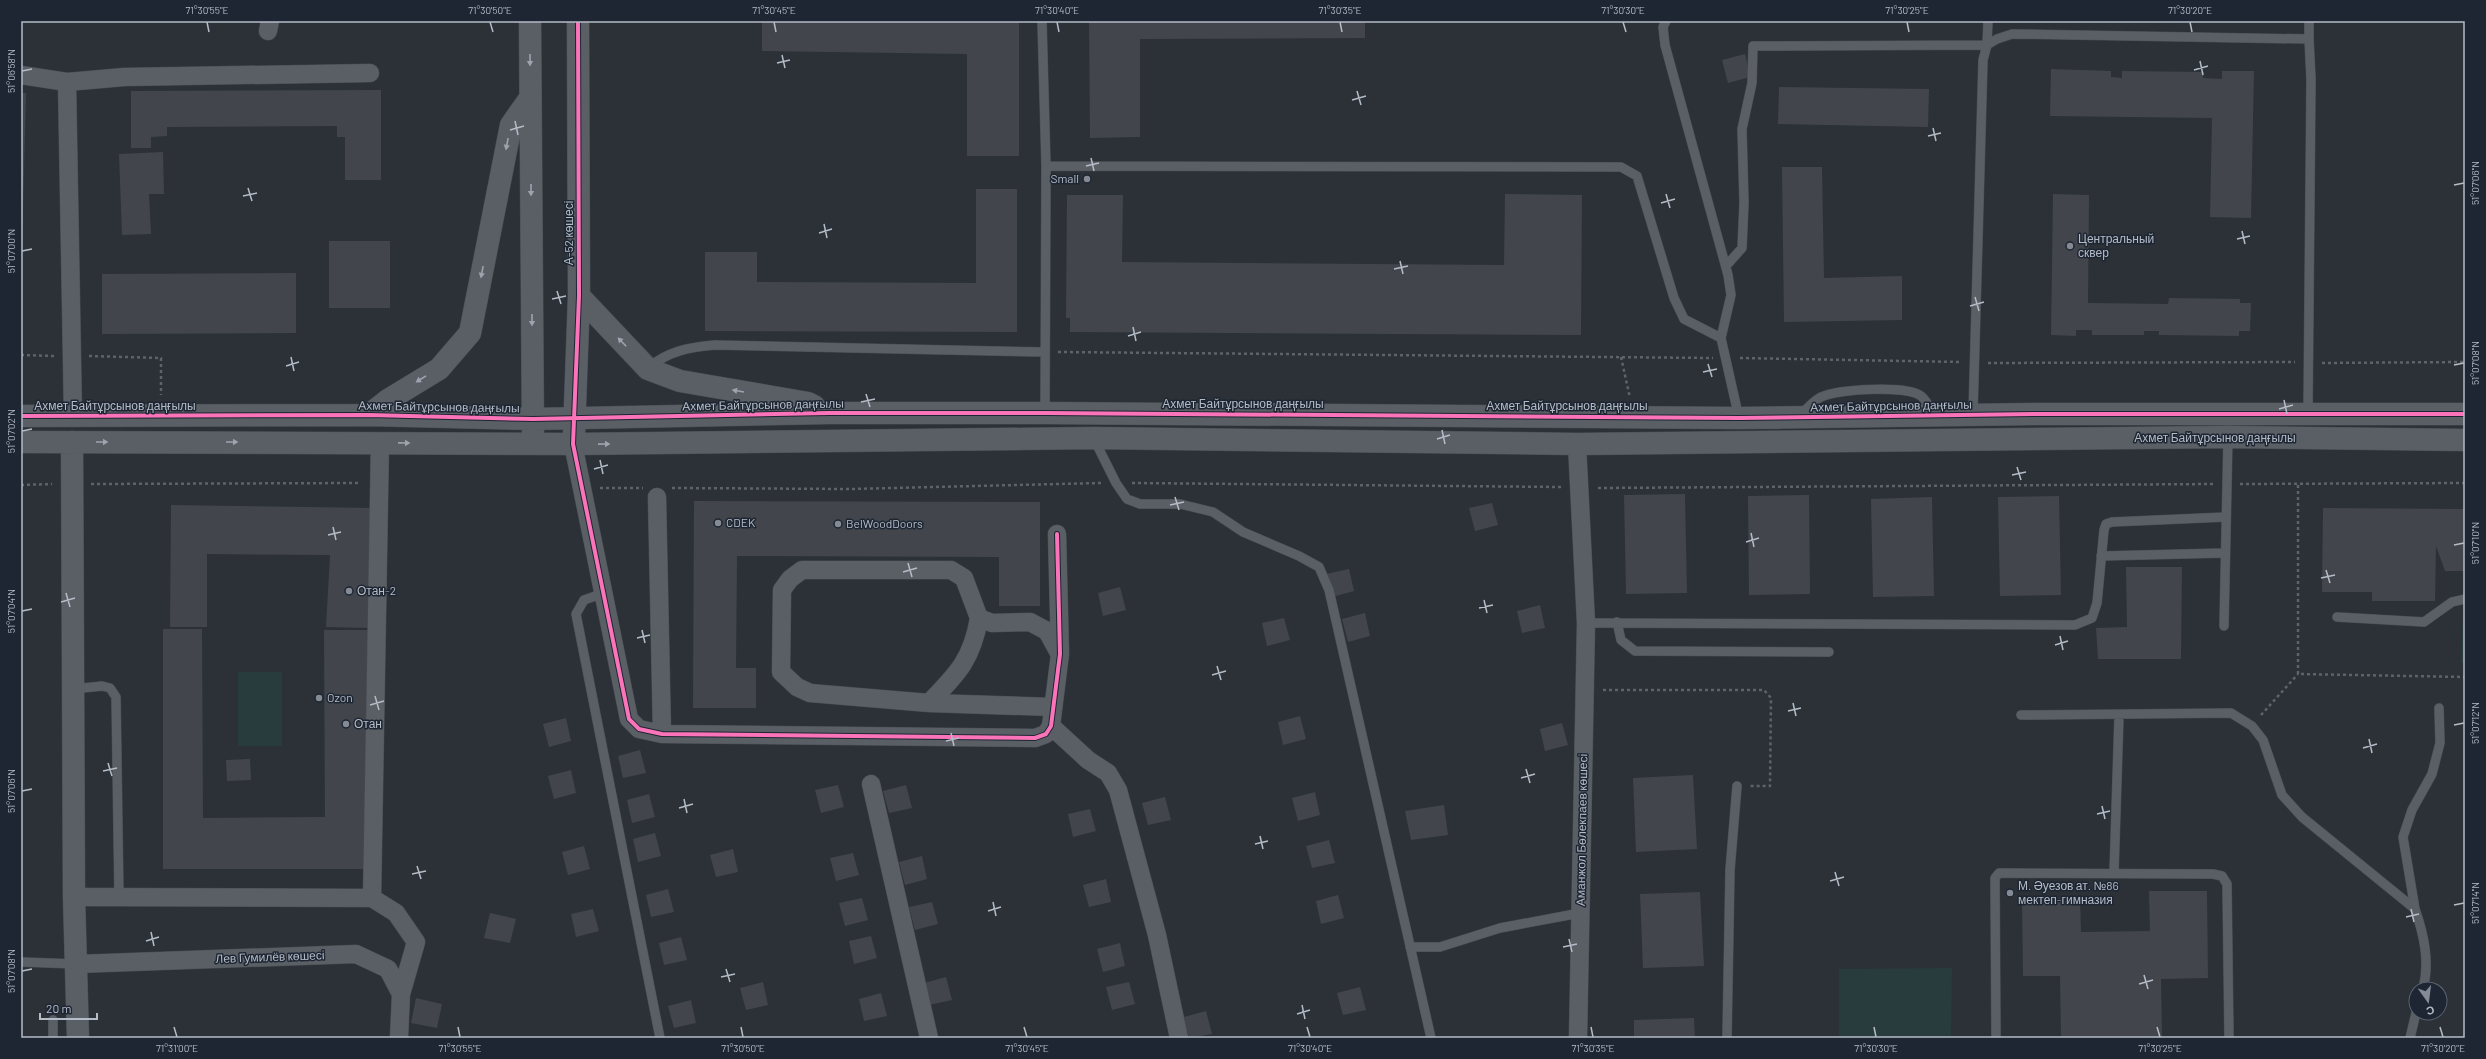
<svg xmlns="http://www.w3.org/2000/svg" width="2486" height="1059" viewBox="0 0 2486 1059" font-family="Barlow,sans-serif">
  <rect width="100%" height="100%" fill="#2b3137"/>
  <path fill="#283c3e" d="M2463,615H2465V663H2461Z
    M238,672H282V746H238Z
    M1952,968L1951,1038H1839V969Z"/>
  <path fill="#42464c" d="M762,21H1019V156H967V54L762,51Z
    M1089,21H1365V38L1140,39V137L1090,138Z
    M1745,54L1750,77L1728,83L1722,60Z
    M2051,69L2111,71V77L2122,78V71L2204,72L2203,78L2222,79V71H2254L2251,218L2210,217L2212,118L2050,116Z
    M1779,87L1929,89L1928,127L1778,124Z
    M381,90V180H345V137H337V126L167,127V136L151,137V148H131V91Z
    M21,93H26L22,246H21Z
    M163,152L164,194H149L151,234L122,235L119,154Z
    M1782,167H1822L1824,278L1902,276V320L1784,322Z
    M976,189H1017V332L705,331V252H757V282L976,283Z
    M1505,194L1582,195L1581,335L1070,332V318H1066L1067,195H1123L1122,262L1504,265Z
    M2053,194L2089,195L2088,303L2168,304L2169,298L2240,299V303H2251L2250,331H2239V336L2159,335V331H2144V335H2092V330H2076V336L2051,335Z
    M329,241H390V308H329Z
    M296,273V333L102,334V274Z
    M1685,494L1687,593L1626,594L1624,495Z
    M1809,495L1810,594L1749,595L1748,496Z
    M2059,496L2061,595L2000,596L1998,497Z
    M1932,497L1934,596L1873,597L1871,499Z
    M694,501L1040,502V606H999V557L737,556L736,668H756V708H693Z
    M1492,503L1498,525L1475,531L1469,508Z
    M171,505L373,508L369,628L326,627L330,555L207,554V627H170Z
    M2323,508L2465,509V571H2445L2436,546L2435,601H2372V592H2322Z
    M2126,567H2182L2181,659H2098L2096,628L2127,627Z
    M1349,569L1354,591L1332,597L1326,574Z
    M1120,587L1126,610L1103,616L1098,593Z
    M1540,605L1545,628L1522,633L1517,611Z
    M1365,613L1370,636L1348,642L1342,619Z
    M1284,618L1290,640L1267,646L1262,623Z
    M163,629H202L203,818L325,817L324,630H368V869H163Z
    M1300,716L1306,739L1283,745L1278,722Z
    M566,718L571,741L549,747L543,724Z
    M1562,723L1568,745L1545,751L1540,729Z
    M640,750L646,773L623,778L618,756Z
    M250,759L251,780L227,781L226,760Z
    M571,770L576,793L554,799L548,776Z
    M1693,775L1697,849L1636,852L1633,778Z
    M838,785L844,807L821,813L815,790Z
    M906,785L912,808L889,813L883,791Z
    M1315,792L1320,815L1298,821L1292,798Z
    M649,794L655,817L632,823L627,800Z
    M1165,797L1171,820L1148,825L1142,803Z
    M1444,805L1448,835L1411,840L1405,811Z
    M1090,809L1096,831L1073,837L1068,814Z
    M655,833L661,856L638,862L633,839Z
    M1329,840L1335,863L1312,868L1306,846Z
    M584,846L590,869L568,875L562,852Z
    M733,849L738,872L716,877L710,855Z
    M853,853L859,875L836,881L830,858Z
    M922,856L927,879L905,885L899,862Z
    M1106,879L1111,902L1089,907L1083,885Z
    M668,889L674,912L651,917L646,895Z
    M2149,891H2207L2208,978L2161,979L2162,1038H2061L2060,976H2023L2022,899L2080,898L2081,932L2150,931Z
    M1700,892L1704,966L1643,968L1640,894Z
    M1338,895L1344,918L1321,924L1316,901Z
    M862,898L868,920L845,926L839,903Z
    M932,902L938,924L915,930L909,907Z
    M593,909L599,931L576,937L571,914Z
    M490,913L516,919L510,943L484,938Z
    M871,936L877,958L854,964L849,941Z
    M681,937L687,960L664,965L659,943Z
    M1120,943L1125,966L1103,972L1097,949Z
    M946,977L952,1000L929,1005L924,983Z
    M763,982L768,1005L746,1010L740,988Z
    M1129,982L1135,1004L1112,1010L1106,987Z
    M1360,987L1366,1010L1343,1015L1337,993Z
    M881,993L887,1016L864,1021L859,999Z
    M416,998L442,1004L437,1028L411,1023Z
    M691,1000L696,1023L674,1028L668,1006Z
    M1206,1011L1212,1034L1189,1038L1184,1017Z
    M1694,1018L1695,1038H1634V1020Z"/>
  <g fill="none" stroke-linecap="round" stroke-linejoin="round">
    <defs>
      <path id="service" d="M1042,21L1046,166
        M1666,21L1663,27L1665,45L1728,275L1731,295L1721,338L1739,418
        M2309,21V39
        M1726,266L1742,248L1744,203L1742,129L1752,83L1753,46L1987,45L1988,21
        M648,368C668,351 690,347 715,345L1045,352
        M1045,413L1046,166L1621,167L1637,176L1674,298L1684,319L1721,338
        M1973,414L1983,60L1987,45L1997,39L2012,34L2309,39L2311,79L2308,413
        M1801,415C1807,408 1813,401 1821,397C1838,389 1907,385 1921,396C1926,400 1931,409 1934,414
        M1094,439L1116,483L1127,499L1140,504H1180L1213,512L1243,532L1299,556L1319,567L1329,590L1431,1038
        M2101,556L2224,553
        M604,593L584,600L576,614L660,1038
        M2337,617L2424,622L2452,602L2465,599
        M1617,622L1621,640L1635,651L1829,652
        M1586,623L2075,625L2092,618L2097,603L2104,530L2106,524L2112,522L2226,517
        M2224,626L2228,437
        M73,689L102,686L110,688L116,697L119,897
        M2021,715L2231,713L2252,726L2263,740L2282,795L2302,817L2415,909C2424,935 2430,962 2423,989
        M2114,873L2119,716
        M2415,909L2403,837L2412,810L2432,774L2440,743L2439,708
        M1410,947H1440L1500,928L1580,913
        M21,962L76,964
        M53,1020V1038
        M1727,1038L1730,870L1737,786
        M1996,1038L1995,878L1999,873L2213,874L2222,876L2227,884L2229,1038
        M2410,1038L2416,1013"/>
      <path id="minor" d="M268,31L270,21
        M21,75L67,82
        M73,416L67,82L124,77L370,73
        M573,444L629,719L639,729L662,734L1035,738L1046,734L1051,726L1060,654L1057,534
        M1577,444L1586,623L1578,1038
        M657,497L662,734
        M929,703C957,674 972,660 979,618
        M1053,707L929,703L810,693L797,687L781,672L782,590L790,579L802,570H951L964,578L979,618L992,623L1030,622L1047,631L1059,653
        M1051,726L1088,760L1108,773L1118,790L1157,935L1179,1038
        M871,784L929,1038
        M74,897L372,898L396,913L416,942L401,994
        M372,898L380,442
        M77,964L356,954L388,969L401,994L399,1038"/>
      <path id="tertiary" d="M530,21L533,434
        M579,296L648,369L680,381L808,403L814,406
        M369,415L388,400L439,369L470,333L511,125L530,98
        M21,416L369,415L533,419L829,413H1045L1739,418L2035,414H2465
        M574,433L579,296L578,21
        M21,442L573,444L1094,438L1577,444L2228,437L2465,440
        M72,442L74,897L78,1038"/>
    </defs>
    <use href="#service" stroke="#484d52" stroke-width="10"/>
    <use href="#minor" stroke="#484d52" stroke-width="19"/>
    <use href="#tertiary" stroke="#484d52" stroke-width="23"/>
    <path stroke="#5e6369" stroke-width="2.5" stroke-dasharray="3 3" stroke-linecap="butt" d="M1058,352L1713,358
      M21,355L54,356
      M89,356L161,358V395
      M1621,357L1630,398
      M1740,358L1961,362
      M1988,363L2295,362
      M2322,363L2465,362
      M1132,483L1561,487
      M91,484L360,483
      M2240,484L2465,483
      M21,485L52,484
      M2298,485V674L2465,677
      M600,488H643
      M672,488L850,489L1101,483
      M1598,488L2215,484
      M1603,690H1764L1771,698L1770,786H1750
      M2261,715L2298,674"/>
    <use href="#service" stroke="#5a5e65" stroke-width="9"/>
    <use href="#minor" stroke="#5a5e65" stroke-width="18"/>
    <use href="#tertiary" stroke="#5a5e65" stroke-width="22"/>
    <defs>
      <path id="cycleway" d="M578,21L579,296L573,444L629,719L639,729L662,734L1035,738L1046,734L1051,726L1060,654L1057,534
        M21,416L369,415L533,419L829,413H1045L1739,418L2035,414H2465"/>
    </defs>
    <use href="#cycleway" stroke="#1d2632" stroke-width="6"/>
    <use href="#cycleway" stroke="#fb73b8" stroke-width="4"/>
  </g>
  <defs><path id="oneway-solid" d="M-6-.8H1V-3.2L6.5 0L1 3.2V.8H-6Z"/></defs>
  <g fill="#9ea4af">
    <use href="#oneway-solid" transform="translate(530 60) rotate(90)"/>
    <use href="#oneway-solid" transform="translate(507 144) rotate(101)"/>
    <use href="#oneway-solid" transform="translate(531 190) rotate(90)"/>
    <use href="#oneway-solid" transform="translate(482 272) rotate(101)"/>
    <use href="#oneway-solid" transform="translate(532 320) rotate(90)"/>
    <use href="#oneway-solid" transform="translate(622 342) rotate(-134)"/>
    <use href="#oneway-solid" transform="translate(421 379) rotate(148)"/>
    <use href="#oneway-solid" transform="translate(738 391) rotate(-170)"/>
    <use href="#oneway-solid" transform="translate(102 442)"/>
    <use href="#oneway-solid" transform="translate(232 442)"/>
    <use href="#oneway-solid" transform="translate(404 443) rotate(1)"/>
    <use href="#oneway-solid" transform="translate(604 444) rotate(-1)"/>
  </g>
  <path fill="none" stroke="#b4bcc8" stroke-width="1.5" d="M207,22L209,32M490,22L493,32M774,22L776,32M1057,22L1059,32M1340,22L1342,32M1623,22L1626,32M1907,22L1909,32M2190,22L2192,32M782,55L785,68M2200,61L2203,75M777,63L790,60M2194,70L2208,66M22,71L32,69M1357,91L1361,105M1352,100L1366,96M515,121L518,135M1933,128L1936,141M510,130L524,126M1928,136L1941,133M1091,158L1094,171M1086,166L1099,163M2454,185L2464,183M248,188L252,201M1666,194L1670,208M243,196L257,193M1661,203L1675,199M824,224L827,238M2242,231L2245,244M819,233L832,229M2237,239L2250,236M22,251L32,249M1400,261L1403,274M1394,269L1408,266M557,291L561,304M1975,297L1979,311M552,299L566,296M1970,306L1984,302M1133,327L1136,341M1128,336L1141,332M291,357L294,371M1708,364L1712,377M2454,365L2464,363M286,366L299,362M1703,372L1717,369M866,394L870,407M2284,400L2287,414M861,402L875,399M2279,409L2293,405M1442,430L1445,444M22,431L32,429M1437,439L1450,435M600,460L603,474M2017,467L2021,480M594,469L608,465M2012,475L2026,472M1175,497L1179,510M1170,505L1184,502M333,527L336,540M1751,533L1754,547M328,535L341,532M1746,542L1759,538M2454,545L2464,543M908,563L912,577M2326,570L2330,583M903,572L917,568M2321,578L2335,575M66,593L70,607M1484,600L1487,613M61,602L75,598M1479,608L1493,605M22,611L32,609M642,630L645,643M2060,636L2063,650M637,638L650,635M2055,645L2068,641M1217,666L1221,680M1212,675L1226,671M375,696L379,710M1793,703L1796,716M370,705L384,701M1788,711L1801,708M2454,725L2464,723M951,733L954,746M2369,739L2372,753M946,741L959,738M2363,748L2377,744M108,763L112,776M1526,769L1530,783M103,771L117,768M1521,778L1535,774M22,791L32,789M684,799L687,813M2102,806L2105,819M679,808L693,804M2097,814L2110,811M1260,836L1263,849M1255,844L1268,841M417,866L421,879M1835,872L1839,886M412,874L426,871M1830,881L1844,877M993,902L996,916M2454,905L2464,903M2411,909L2414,922M988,911L1001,907M2406,917L2419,914M151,932L154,946M1569,939L1572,952M146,941L159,937M1563,947L1577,944M726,969L730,982M22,971L32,969M2144,975L2148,989M721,977L735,974M2139,984L2153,980M1302,1005L1305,1019M1297,1014L1310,1010M174,1027L177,1037M458,1027L460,1037M741,1027L743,1037M1024,1027L1027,1037M1307,1027L1310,1037M1591,1027L1593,1037M1874,1027L1876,1037M2157,1027L2160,1037M2440,1027L2443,1037"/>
  <g fill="#848b95" stroke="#1d2632" stroke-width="1.5">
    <circle cx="1087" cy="179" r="4"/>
    <circle cx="2070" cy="246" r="4"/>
    <circle cx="718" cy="523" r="4"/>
    <circle cx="838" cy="524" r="4"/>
    <circle cx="349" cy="591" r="4"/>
    <circle cx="319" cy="698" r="4"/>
    <circle cx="346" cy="724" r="4"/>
    <circle cx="2010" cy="893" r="4"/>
  </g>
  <g text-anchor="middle" stroke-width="3" stroke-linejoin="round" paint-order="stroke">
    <g font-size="12" fill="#b4bcc8" stroke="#1d2632" text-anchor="start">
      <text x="1079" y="183" text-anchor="end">Small</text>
      <text x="2078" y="243">Центральный<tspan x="2078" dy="14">сквер</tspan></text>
      <text x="726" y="527">CDEK</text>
      <text x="846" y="528">BelWoodDoors</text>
      <text x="357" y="595">Отан-2</text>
      <text x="327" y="702">Ozon</text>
      <text x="354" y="728">Отан</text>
      <text x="2018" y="890">М. Әуезов ат. №86<tspan x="2018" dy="14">мектеп-гимназия</tspan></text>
    </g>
    <g font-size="12" fill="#b4bcc8" stroke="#1d2632">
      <text transform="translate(569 233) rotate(-90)" y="4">А-52 көшесі</text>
      <text x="1243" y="408">Ахмет Байтұрсынов даңғылы</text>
      <text transform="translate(763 405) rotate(-1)" y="4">Ахмет Байтұрсынов даңғылы</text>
      <text x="115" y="410">Ахмет Байтұрсынов даңғылы</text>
      <text x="1567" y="410">Ахмет Байтұрсынов даңғылы</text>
      <text transform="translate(1891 406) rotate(-1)" y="4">Ахмет Байтұрсынов даңғылы</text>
      <text transform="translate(439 407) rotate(1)" y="4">Ахмет Байтұрсынов даңғылы</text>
      <text x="2215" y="442">Ахмет Байтұрсынов даңғылы</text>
      <text transform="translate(1582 830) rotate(-89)" y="4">Аманжол Бөлекпаев көшесі</text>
      <text transform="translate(270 957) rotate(-2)" y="4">Лев Гумилёв көшесі</text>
    </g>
  </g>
  <rect width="2486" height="1059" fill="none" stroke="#1d2632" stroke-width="44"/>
  <g transform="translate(2428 1001) rotate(166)"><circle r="19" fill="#1d2632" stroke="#59626e"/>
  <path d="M0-3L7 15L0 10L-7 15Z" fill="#848b95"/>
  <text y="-6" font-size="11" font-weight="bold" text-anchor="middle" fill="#b4bcc8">С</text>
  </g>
  <path d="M40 1013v6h57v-6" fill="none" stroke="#b4bcc8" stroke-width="2"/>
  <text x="46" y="1013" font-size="12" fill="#b4bcc8" stroke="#1d2632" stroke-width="3" paint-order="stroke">20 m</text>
  <rect x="22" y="22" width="2442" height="1015" fill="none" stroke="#b4bcc8" stroke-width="1.5"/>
  <g font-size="10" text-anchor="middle" fill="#b4bcc8">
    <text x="207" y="14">71°30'55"E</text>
    <text x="490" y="14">71°30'50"E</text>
    <text x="774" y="14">71°30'45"E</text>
    <text x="1057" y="14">71°30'40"E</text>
    <text x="1340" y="14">71°30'35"E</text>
    <text x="1623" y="14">71°30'30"E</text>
    <text x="1907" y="14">71°30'25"E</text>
    <text x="2190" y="14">71°30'20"E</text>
    <text transform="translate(11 71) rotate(-90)" y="4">51°06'58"N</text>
    <text transform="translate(2475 183) rotate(-90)" y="4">51°07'06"N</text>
    <text transform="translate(11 251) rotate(-90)" y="4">51°07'00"N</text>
    <text transform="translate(2475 363) rotate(-90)" y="4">51°07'08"N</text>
    <text transform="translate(11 431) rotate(-90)" y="4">51°07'02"N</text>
    <text transform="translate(2475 543) rotate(-90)" y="4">51°07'10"N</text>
    <text transform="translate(11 611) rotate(-90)" y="4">51°07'04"N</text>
    <text transform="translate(2475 723) rotate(-90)" y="4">51°07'12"N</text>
    <text transform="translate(11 791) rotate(-90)" y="4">51°07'06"N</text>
    <text transform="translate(2475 903) rotate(-90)" y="4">51°07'14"N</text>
    <text transform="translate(11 971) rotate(-90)" y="4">51°07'08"N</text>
    <text x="177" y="1052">71°31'00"E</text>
    <text x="460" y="1052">71°30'55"E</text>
    <text x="743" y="1052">71°30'50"E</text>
    <text x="1027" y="1052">71°30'45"E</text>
    <text x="1310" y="1052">71°30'40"E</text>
    <text x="1593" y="1052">71°30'35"E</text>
    <text x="1876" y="1052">71°30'30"E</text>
    <text x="2160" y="1052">71°30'25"E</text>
    <text x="2443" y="1052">71°30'20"E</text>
  </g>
</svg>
